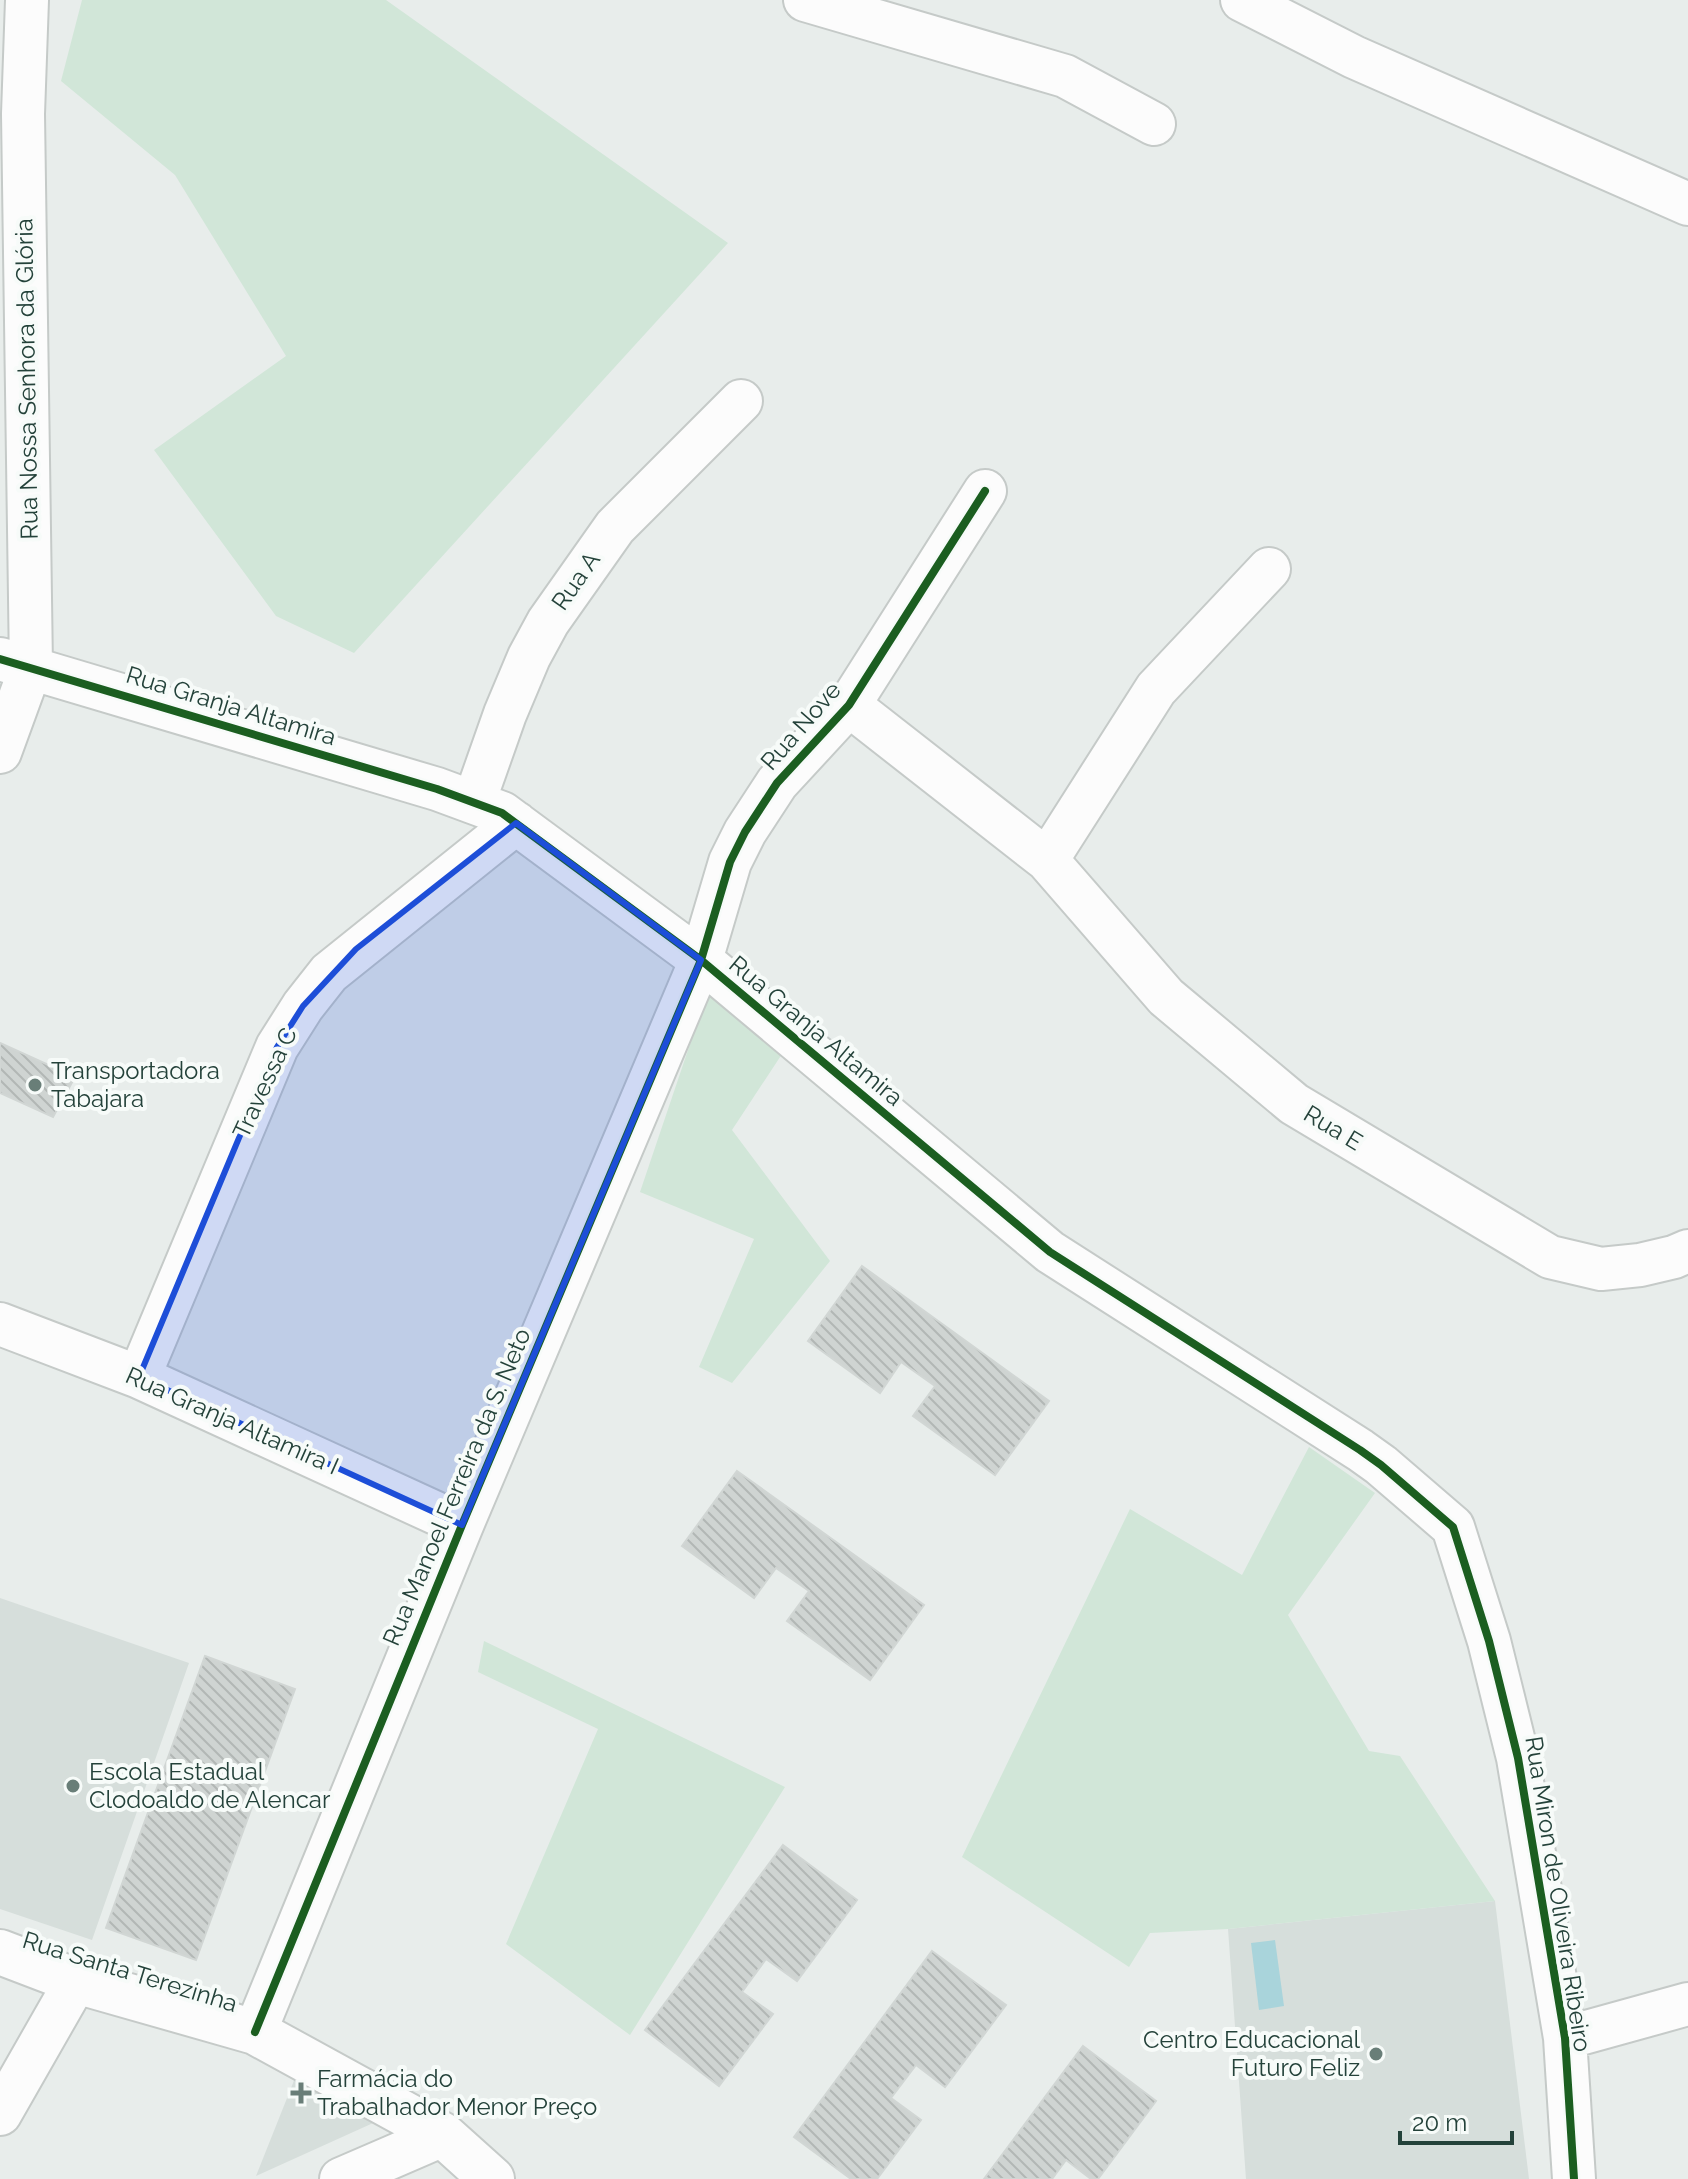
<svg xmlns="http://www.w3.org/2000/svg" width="1688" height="2179" viewBox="0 0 1688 2179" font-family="Raleway,sans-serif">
  <defs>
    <pattern id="building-back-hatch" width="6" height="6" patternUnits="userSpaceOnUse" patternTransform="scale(2)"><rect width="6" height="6" fill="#cfd4d2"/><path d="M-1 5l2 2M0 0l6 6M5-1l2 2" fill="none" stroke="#b2b7b5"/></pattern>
  </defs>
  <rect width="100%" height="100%" fill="#e8edeb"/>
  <path fill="#d6dedb" d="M0,1598L189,1663L92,1940L0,1909Z
    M1495,1901L1529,2179H1246L1228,1929Z
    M297,2073L382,2119L256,2176Z"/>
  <path fill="#d1e6d8" d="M82,0H386L728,243L354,653L276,616L154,450L286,356L175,175L61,81Z
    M709,988L782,1054L732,1130L830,1261L732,1383L699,1367L754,1239L640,1192Z
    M1309,1447L1375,1493L1288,1615L1369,1751L1400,1756L1495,1901L1228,1929L1150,1933L1129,1967L962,1857L1130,1509L1242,1575Z
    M484,1641L785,1787L630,2035L506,1944L598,1729L478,1672Z"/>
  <path fill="#a9d4db" d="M1275,1940L1284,2006L1259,2010L1251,1943Z"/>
  <path fill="url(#building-back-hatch)" stroke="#d1d6d4" stroke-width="2" d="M0,1043L75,1077L53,1117L0,1093Z
    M862,1266L1049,1401L995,1475L913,1416L935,1386L901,1362L880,1393L808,1341Z
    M737,1471L924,1605L870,1680L787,1621L809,1591L776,1568L754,1598L682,1546Z
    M205,1656L295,1689L196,1960L106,1928Z
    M783,1845L857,1900L797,1981L766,1959L742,1992L773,2014L719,2086L645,2030Z
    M932,1951L1006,2005L945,2087L916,2065L891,2098L921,2120L877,2179H851L794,2137Z
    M1083,2046L1156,2101L1098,2179H1091L1066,2160L1052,2179H984Z"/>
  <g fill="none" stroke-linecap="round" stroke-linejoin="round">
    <defs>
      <path id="minor" d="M805,0L1065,76L1154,124
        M1242,0L1354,57L1688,204
        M0,659L437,789L502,813L701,960L1050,1252L1360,1450L1381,1465L1453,1527L1489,1641L1518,1758L1565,2038L1574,2179
        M849,705L1047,860L1166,997L1294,1104L1550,1257L1601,1269L1640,1265L1674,1257L1688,1251
        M0,752L31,667L23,114L27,0
        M474,802L505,714L529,657L548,622L615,527L741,401
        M1047,860L1156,689L1269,569
        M0,1324L139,1377L462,1525
        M139,1377L277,1047L303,1006L329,973L516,823
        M255,2032L462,1525L701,960L730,862L745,832L777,783L849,705L985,491
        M1565,2038L1688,2004
        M0,2114L76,1981
        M341,2179L443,2135"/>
      <path id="tertiary" d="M0,1952L76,1981L255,2032L443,2135L492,2179"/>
    </defs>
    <use href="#minor" stroke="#c5cac8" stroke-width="46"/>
    <use href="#tertiary" stroke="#c5cac8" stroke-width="48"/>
    <use href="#minor" stroke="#fcfcfc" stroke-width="42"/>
    <use href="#tertiary" stroke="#fcfcfc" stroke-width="44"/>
    <defs>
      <path id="cycleway" d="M0,659L437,789L502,813L701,960L1050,1252L1360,1450L1381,1465L1453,1527L1489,1641L1518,1758L1565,2038L1574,2179
        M255,2032L462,1525L701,960L730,862L745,832L777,783L849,705L985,491"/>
    </defs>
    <use href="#cycleway" stroke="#f7fbf9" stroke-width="13"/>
    <use href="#cycleway" stroke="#1b5e20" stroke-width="8"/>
  </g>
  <path fill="#1d4ed8" fill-opacity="0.2" stroke="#1d4ed8" stroke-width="6" stroke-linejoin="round" d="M516,823L701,960L462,1525L139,1377L277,1047L303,1006L356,949Z"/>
  <g fill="#697e78" stroke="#f7fbf9" stroke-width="3">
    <circle cx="35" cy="1085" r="8"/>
    <circle cx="73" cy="1786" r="8"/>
    <circle cx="1376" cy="2054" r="8"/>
    <path d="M297 2081h8v8h8v8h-8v8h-8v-8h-8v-8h8z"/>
  </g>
  <g text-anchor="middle" stroke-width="8" stroke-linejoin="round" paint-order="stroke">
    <g font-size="24" fill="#24423a" stroke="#f7fbf9">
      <text transform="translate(27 379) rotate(-91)" y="8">Rua Nossa Senhora da Glória</text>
      <text transform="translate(576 581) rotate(-55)" y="8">Rua A</text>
      <text transform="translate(231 706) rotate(17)" y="8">Rua Granja Altamira</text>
      <text transform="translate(801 726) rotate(-49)" y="8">Rua Nove</text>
      <text transform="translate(816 1031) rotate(40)" y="8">Rua Granja Altamira</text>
      <text transform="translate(265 1083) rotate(-65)" y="8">Travessa C</text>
      <text transform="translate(1333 1128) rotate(31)" y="8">Rua E</text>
      <text transform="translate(232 1421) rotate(24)" y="8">Rua Granja Altamira I</text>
      <text transform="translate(457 1487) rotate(-67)" y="8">Rua Manoel Ferreira da S. Neto</text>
      <text transform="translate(1558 1894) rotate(81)" y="8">Rua Miron de Oliveira Ribeiro</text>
      <text transform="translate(130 1972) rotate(17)" y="8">Rua Santa Terezinha</text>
    </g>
    <g font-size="24" fill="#24423a" stroke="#f7fbf9" text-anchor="start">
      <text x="51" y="1079">Transportadora<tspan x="51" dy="28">Tabajara</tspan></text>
      <text x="89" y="1780">Escola Estadual<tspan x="89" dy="28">Clodoaldo de Alencar</tspan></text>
      <text x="1360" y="2048" text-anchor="end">Centro Educacional<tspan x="1360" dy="28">Futuro Feliz</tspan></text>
      <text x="317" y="2087">Farmácia do<tspan x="317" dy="28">Trabalhador Menor Preço</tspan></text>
    </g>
  </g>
  <path d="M1400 2131v12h112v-12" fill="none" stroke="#24423a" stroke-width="4"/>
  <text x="1412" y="2131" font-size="24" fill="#24423a" stroke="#f7fbf9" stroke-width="6" paint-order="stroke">20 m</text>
</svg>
